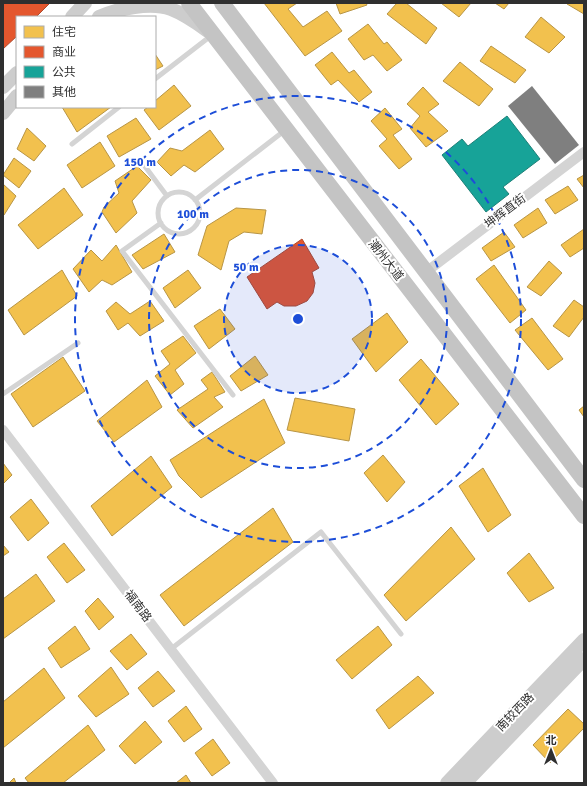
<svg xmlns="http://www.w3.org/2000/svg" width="587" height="786" viewBox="0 0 587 786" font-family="Signika,'Noto Sans SC',sans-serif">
  <rect width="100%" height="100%" fill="#fff"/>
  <path fill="#f2c14e" stroke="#b89545" d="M264,3H297L288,9L303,27L327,11L342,31L305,56Z
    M336,3H366L367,5L340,14Z
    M397,3H406L437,28L426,44L387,14Z
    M441,3H471L459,17Z
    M495,3H509L504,9Z
    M567,3H584V14L567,4Z
    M541,17L565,37L549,53L525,37Z
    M368,24L384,44L387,42L402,60L387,71L373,55L364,60L348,39Z
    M491,46L526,70L515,83L480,61Z
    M332,52L349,73L354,70L372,92L359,102L338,80L331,85L315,65Z
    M155,54L163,66L155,70Z
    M460,62L493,89L479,106L443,81Z
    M174,85L191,106L159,130L144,110L148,107H155V101Z
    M423,87L439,104L428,112L448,131L426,147L410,128L420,116L407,104Z
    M62,107H111L77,132Z
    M385,108L402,129L393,135L412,159L399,169L379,146L387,139L371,121Z
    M136,118L151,139L119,157L107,136Z
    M27,128L46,146L34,161L17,149Z
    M210,130L224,149L195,172L184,165L171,176L157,162L170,148L182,151Z
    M100,142L115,166L82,188L67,165Z
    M14,158L31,171L19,188L3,175Z
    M137,166L151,180L132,201L137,213L116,233L102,212L104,207L119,193L115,181Z
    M584,175V188L577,179Z
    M3,184L16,196L4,215H3Z
    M568,186L578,200L555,214L545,200Z
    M64,188L83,215L38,249L18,225Z
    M236,208L266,210L262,234L244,232L229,241L221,270L198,255L207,226Z
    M538,208L547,223L523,238L514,225Z
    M584,229V248L570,257L561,245Z
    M504,232L515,247L491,261L482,248Z
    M164,234L175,252L143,269L132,255Z
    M116,245L132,272L112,285L102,280L89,292L73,269L91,250L102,261Z
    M549,261L562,273L541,296L527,287Z
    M494,265L526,310L510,323L476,279Z
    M62,270L77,296L24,335L8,310Z
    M188,270L201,288L175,308L163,288Z
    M574,300L584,307V317L569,337L553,326Z
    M150,301L164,321L140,336L128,323L118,330L106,311L116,302L130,314Z
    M220,309L235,329L209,349L194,326Z
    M387,313L408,342L376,372L352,339Z
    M532,318L563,359L548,370L515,330Z
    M183,336L196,353L175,370L184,384L170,395L155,376L170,364L161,351Z
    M255,356L268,375L241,391L230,376Z
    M63,357L85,391L33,427L11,394Z
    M421,359L459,404L436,425L399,380Z
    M212,372L225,392L214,397L223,407L193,428L177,410L208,389L201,380Z
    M147,380L162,407L114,442L97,421Z
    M295,398L355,409L349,441L287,430Z
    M264,399L285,443L201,498L179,476L170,460Z
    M584,406V417L579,410Z
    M383,455L405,482L387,502L364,473Z
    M151,456L172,487L112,536L91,506Z
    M3,463L12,475L3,484Z
    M483,468L511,515L488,532L459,486Z
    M31,499L49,523L28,541L10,517Z
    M273,508L293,542L184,626L160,595Z
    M451,527L475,559L406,621L384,595Z
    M64,543L85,570L67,583L47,557Z
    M3,545L9,552L3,556Z
    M529,553L554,588L529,602L507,573Z
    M36,574L55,601L3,639V599Z
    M98,598L114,617L99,630L85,611Z
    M75,626L90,649L61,668L48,648Z
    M378,626L392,645L352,679L336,660Z
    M131,634L147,654L127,670L110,651Z
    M111,667L129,694L96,717L78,696Z
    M44,668L65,698L3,748V702Z
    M158,671L175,691L153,707L138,688Z
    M418,676L434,693L389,729L376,710Z
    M186,706L202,729L184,742L168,721Z
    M568,709L584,724V728L550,763L533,745Z
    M145,721L162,742L135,764L119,746Z
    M88,725L105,750L63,783H29L25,778Z
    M213,739L230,763L212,776L195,753Z
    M186,775L191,783H176Z
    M14,778L16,783H9Z"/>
  <path fill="#e4572e" stroke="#ae4b2e" d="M3,3H50L36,17H17V36L3,49Z
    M302,239L319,268L312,272L315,283L313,293L307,301L296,306H284L277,302L267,309L247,277Z"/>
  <path fill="#17a398" stroke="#1e8078" d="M507,116L540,159L503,187L509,194L486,212L442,155L462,139L468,146Z"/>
  <path fill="#7f7f7f" d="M532,86L579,145L555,164L508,106Z"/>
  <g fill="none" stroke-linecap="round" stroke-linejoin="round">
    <path stroke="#d4d4d4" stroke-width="5" d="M155,79L212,35
      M72,144L119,107
      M141,161L167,196
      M158 213a21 21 0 1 1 42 0a21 21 0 1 1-42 0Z
      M195,200L284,131
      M161,223L122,251L233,395
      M3,394L78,343
      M171,649L321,532L401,634"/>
    <path stroke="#d4d4d4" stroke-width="10" d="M426,272L584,152
      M3,430L273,783"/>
    <path stroke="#cdcdcd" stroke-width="14" d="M72,17L85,3
      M99,17C118,9 150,1 171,9C184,14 197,23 208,31
      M3,87L17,73
      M3,113L17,96
      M447,783L584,640
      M465,783L584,659"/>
    <path stroke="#c4c4c4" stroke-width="16" d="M189,3L584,516
      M222,3L584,480"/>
  </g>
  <circle cx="298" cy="319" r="74" fill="#1d4ed8" fill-opacity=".12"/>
  <g fill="none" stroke="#1d4ed8" stroke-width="2" stroke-dasharray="7 5">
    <circle cx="298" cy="319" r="74"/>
    <circle cx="298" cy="319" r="149"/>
    <circle cx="298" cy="319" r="223"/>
  </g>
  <g text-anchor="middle" stroke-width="4" stroke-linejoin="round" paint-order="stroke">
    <g font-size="12" fill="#2f2f2f" stroke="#fff">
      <text transform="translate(505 211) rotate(-37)" y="4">坤辉直街</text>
      <text transform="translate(386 260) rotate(52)" y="4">潮州大道</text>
      <text transform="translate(138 606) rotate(53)" y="4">福南路</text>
      <text transform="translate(515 712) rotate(-46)" y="4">南较西路</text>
    </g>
  </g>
  <circle cx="298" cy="319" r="6" fill="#1d4ed8" stroke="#fff" stroke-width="2"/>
  <g font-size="12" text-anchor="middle" font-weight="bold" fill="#1d4ed8" stroke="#fff" stroke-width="4" stroke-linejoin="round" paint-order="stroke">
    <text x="140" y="166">150 m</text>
    <text x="193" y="218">100 m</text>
    <text x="246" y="271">50 m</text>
  </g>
  <rect width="587" height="786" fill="none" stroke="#2f2f2f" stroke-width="8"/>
  <rect x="16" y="16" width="140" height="92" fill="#ffffff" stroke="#acacac"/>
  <rect x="24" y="26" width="20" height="12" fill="#f2c14e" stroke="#acacac"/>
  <text x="52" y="36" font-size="12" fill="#2f2f2f">住宅</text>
  <rect x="24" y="46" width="20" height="12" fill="#e4572e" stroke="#acacac"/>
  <text x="52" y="56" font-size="12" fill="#2f2f2f">商业</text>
  <rect x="24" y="66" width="20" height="12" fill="#17a398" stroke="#acacac"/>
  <text x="52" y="76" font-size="12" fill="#2f2f2f">公共</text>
  <rect x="24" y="86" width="20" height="12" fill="#7f7f7f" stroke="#acacac"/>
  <text x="52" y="96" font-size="12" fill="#2f2f2f">其他</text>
  <g transform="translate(551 750)" stroke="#ffffff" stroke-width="3" paint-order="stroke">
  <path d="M0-3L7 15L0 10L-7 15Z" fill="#2f2f2f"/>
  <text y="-6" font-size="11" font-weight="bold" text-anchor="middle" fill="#2f2f2f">北</text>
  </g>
</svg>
